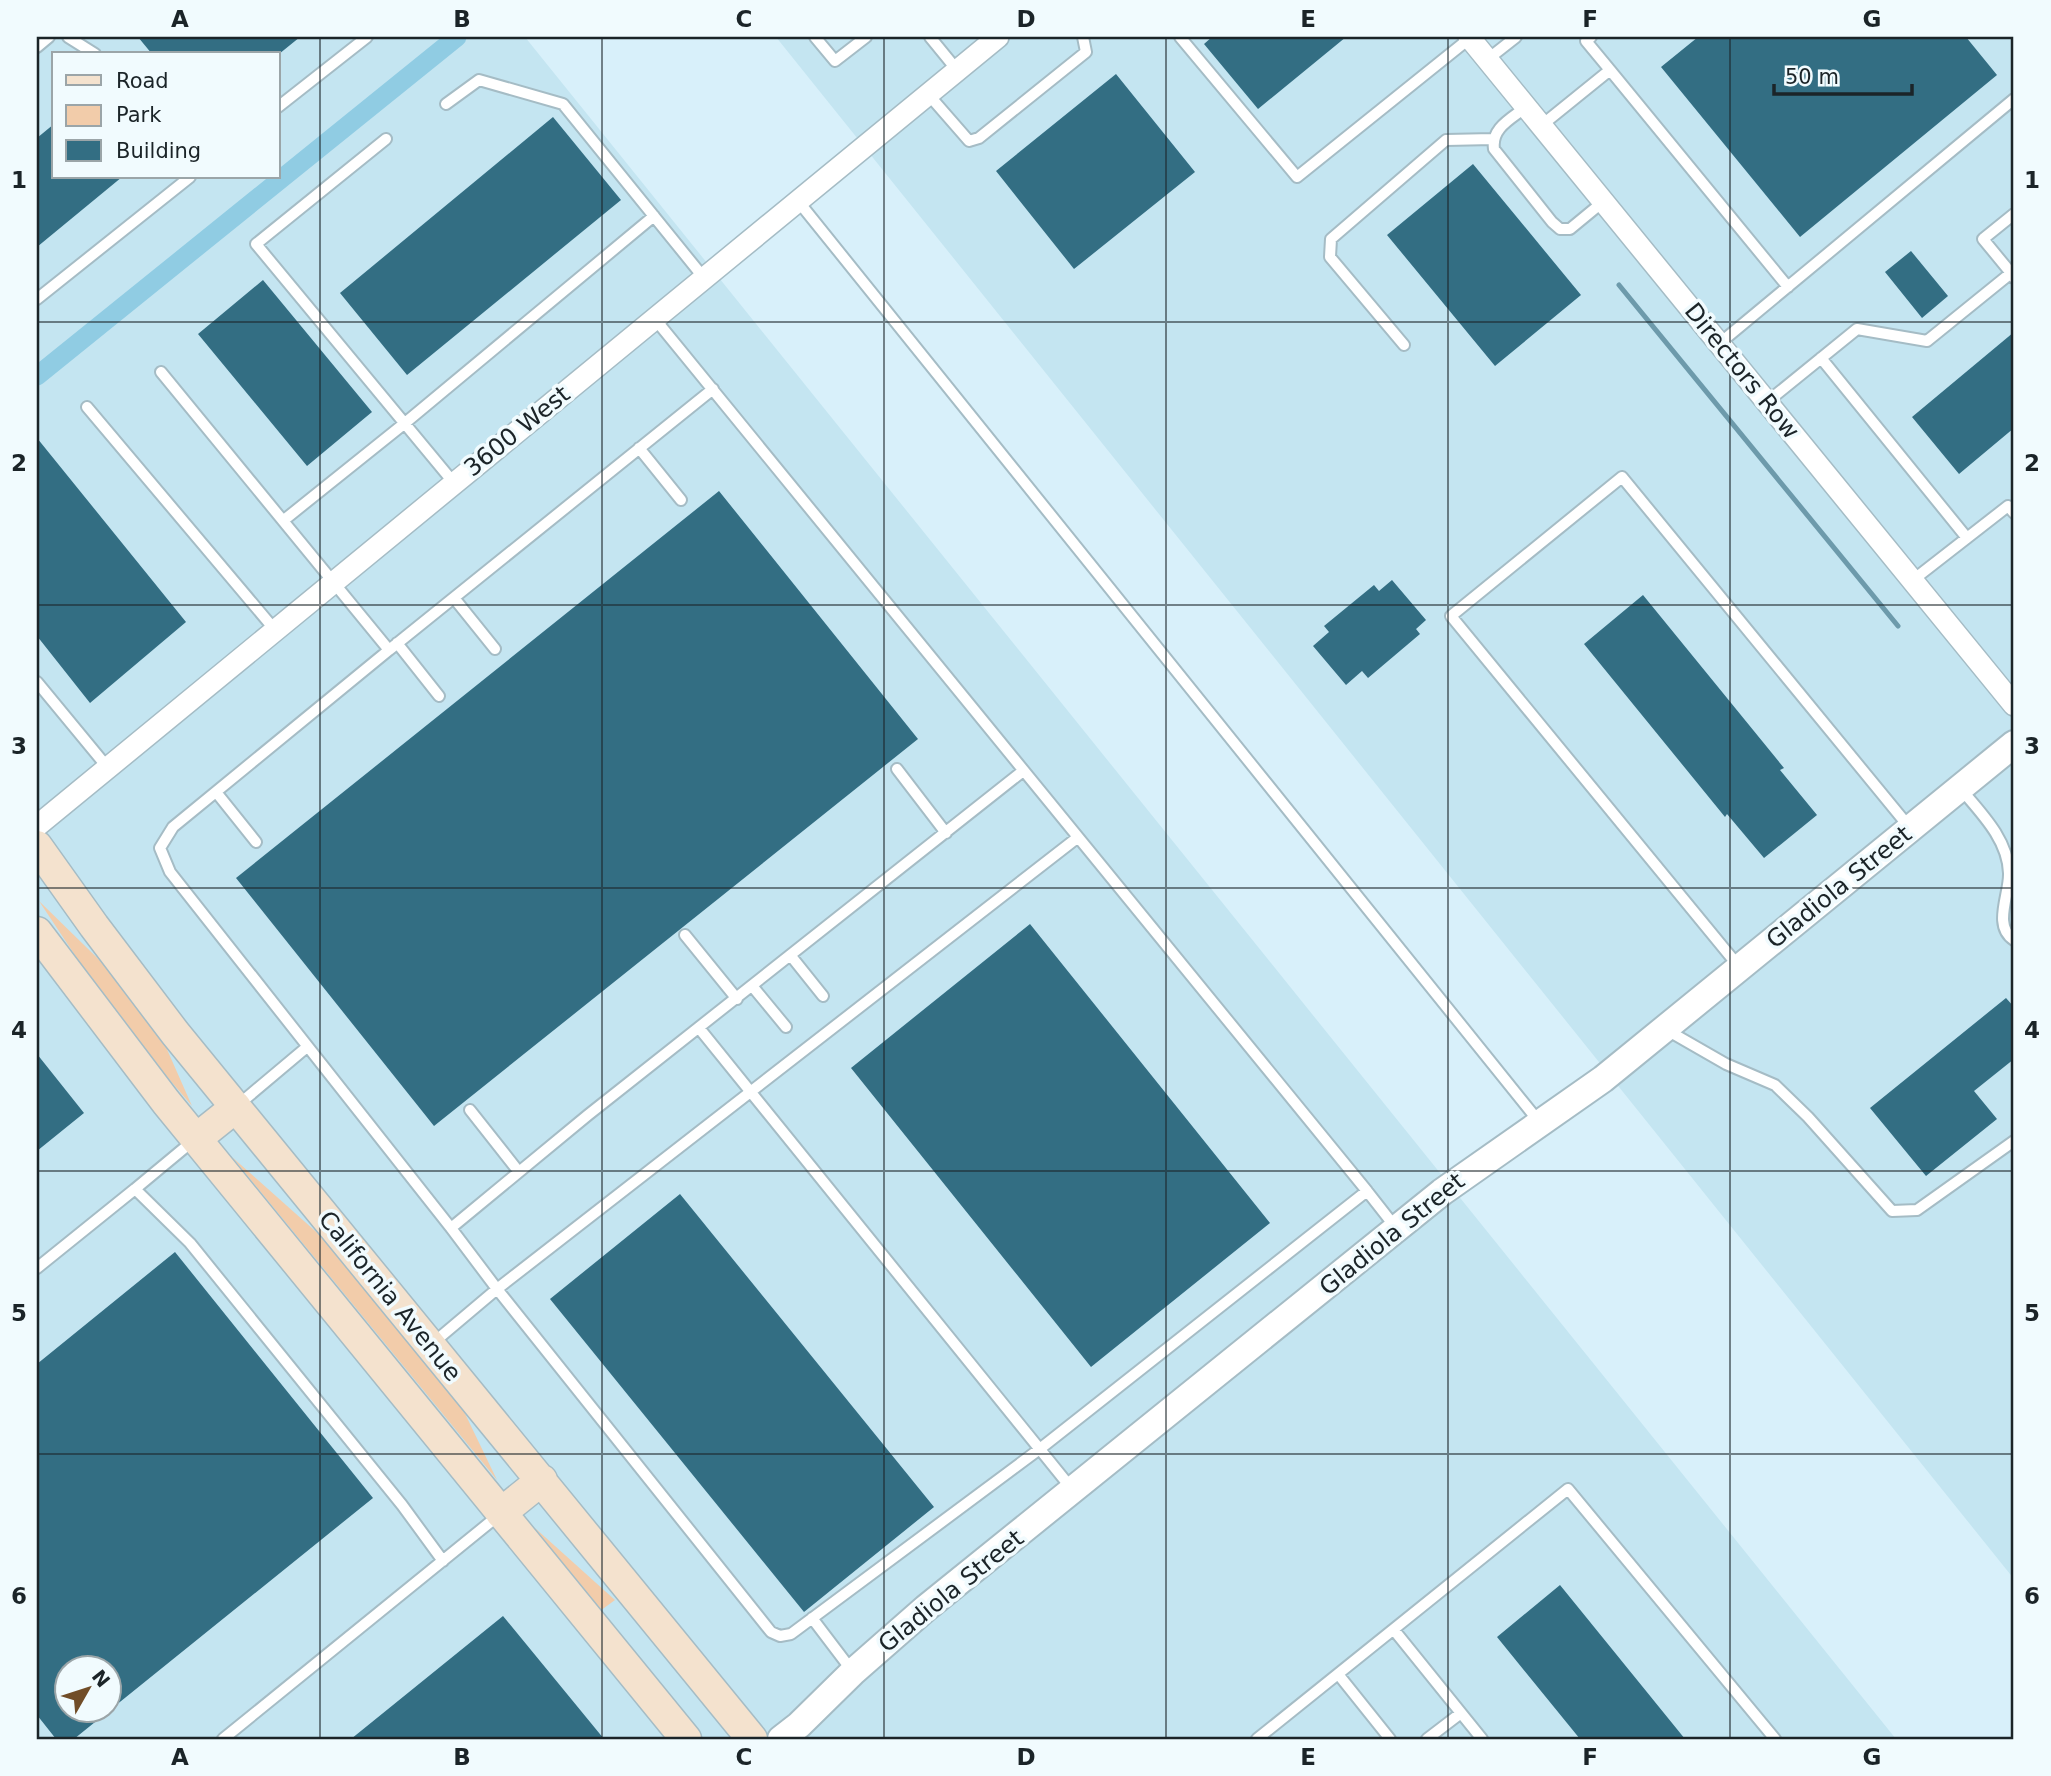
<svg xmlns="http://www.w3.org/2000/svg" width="2051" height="1776" viewBox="0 0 2051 1776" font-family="'DejaVu Sans',sans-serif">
  <rect width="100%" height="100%" fill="#d8f0fa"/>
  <path fill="#c4e5f1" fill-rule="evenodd" d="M37,37H525L1896,1739H37ZM54,54H278V177H54ZM66,1668H108V1710H66Z
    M776,37H2014V1579Z"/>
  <path fill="#f2ccaa" d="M39,901L126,986L158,1029L192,1106L116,1017Z
    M232,1157L350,1262L457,1397L497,1480Z
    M535,1528L615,1600L600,1611Z"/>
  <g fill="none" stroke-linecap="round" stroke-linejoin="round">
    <path stroke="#6d9aab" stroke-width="5" d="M1619,285L1898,626"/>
    <path stroke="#90cce3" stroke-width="19" d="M37,376L457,37"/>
  </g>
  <path fill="#336e83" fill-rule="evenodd" d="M138,37H300L279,54H152Z
    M1212,37H1346L1258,109L1204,44Z
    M1698,37H1966L1997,75L1800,237L1661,67Z
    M1116,74L1195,172L1074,269L996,171Z
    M553,117L621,200L407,375L340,293Z
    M54,124V177H122L37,247V138Z
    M1473,164L1581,295L1495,366L1387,235Z
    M1911,251L1948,296L1922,318L1885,272Z
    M263,280L372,412L307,466L198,334Z
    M2014,332V428L1959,474L1912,417Z
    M37,438L186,622L90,703L37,636Z
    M719,491L918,739L434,1126L236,878Z
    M1392,580L1426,620L1416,629L1420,634L1368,678L1362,671L1346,685L1313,646L1329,632L1324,626L1374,585L1379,591Z
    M1643,595L1784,768L1780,770L1817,815L1764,858L1727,814L1725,817L1584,644Z
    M1030,924L1270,1223L1091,1367L851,1068Z
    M2006,998L2014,1007V1059L1974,1091L1997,1119L1926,1176L1870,1108Z
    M37,1054L84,1113L37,1151Z
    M680,1194L934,1507L804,1612L550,1299Z
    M175,1252L373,1498L74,1739H56L37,1715V1364ZM66,1668H108V1710H66Z
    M1560,1585L1685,1739H1580L1497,1637Z
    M503,1616L604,1739H351Z"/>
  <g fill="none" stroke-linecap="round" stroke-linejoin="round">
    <defs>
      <path id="service" d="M68,37L95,54
        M815,37L835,61L866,37
        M930,37L957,70
        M1180,37L1297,177L1470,38
        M37,47L49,37
        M1488,59L1516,37
        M1610,70L1788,287
        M928,94L969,141L979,138L1086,52L1083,37
        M446,104L479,80L563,104L704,278
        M278,107L367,37
        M1526,107C1511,119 1491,128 1494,149L1552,222L1560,229H1570L1604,201
        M1542,125L1610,70L1586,41L1591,37
        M386,139L256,244L454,483
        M798,201L1540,1123
        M2011,273L1983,239L2014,214
        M37,299L190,177
        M655,319L1367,1191
        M1720,343L2014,99
        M1404,345L1330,257L1331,239L1446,140L1493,139
        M1821,358L1967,538
        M161,372L389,650L713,389
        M1767,402L1857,329L1927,341L2011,273L2014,278
        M87,407L275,630
        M639,448L681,500
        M284,520L405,423L654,216
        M1913,580L2008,506L2014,513
        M454,598L495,649
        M397,643L439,696
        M389,650L173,827L160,848L170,872L451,1228L497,1289L1077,838
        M37,682L108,768
        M897,769L946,833
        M1960,788C1980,812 2008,839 2009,873C2010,894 1992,926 2014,940
        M216,792L256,842
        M685,935L737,999
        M791,956L823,996
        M1740,968L1451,616L1622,477L1910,828
        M753,987L786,1027
        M699,1028L1072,1489
        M1665,1029L1726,1064L1775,1085L1808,1117L1892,1211L1917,1210L2014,1141
        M238,1105L307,1047
        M470,1110L519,1172
        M194,1140L135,1189L190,1243L402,1505L443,1561
        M451,1228L588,1115L1023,771
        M37,1268L135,1189
        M433,1343L497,1289L771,1632L780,1636L791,1634L1041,1448L1367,1191L1396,1228
        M812,1618L853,1672
        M1394,1630L1482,1739
        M1338,1674L1390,1739
        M223,1739L499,1515
        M1257,1739L1568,1489L1775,1739
        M1427,1739L1461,1713"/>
      <path id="minor" d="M1469,37L2014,705
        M37,826L998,37"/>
      <path id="tertiary" d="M781,1739L799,1725L853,1672L926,1608L1442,1192L1603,1079L2014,744"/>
      <path id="secondary" d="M37,846L94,926L175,1033L752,1739
        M37,932L166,1102L686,1739
        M196,1139L236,1107
        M501,1513L542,1480"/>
    </defs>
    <use href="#service" stroke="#a5bcc5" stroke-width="14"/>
    <use href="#minor" stroke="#a5bcc5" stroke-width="24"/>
    <use href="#tertiary" stroke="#a5bcc5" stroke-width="30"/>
    <use href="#secondary" stroke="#a5bcc5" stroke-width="33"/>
    <use href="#service" stroke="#fff" stroke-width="10"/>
    <use href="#minor" stroke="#fff" stroke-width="21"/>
    <use href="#tertiary" stroke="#fff" stroke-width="26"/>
    <use href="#secondary" stroke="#f4e2ce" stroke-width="30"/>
  </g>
  <path fill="none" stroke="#1b2428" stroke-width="2" stroke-opacity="0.55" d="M320,37V1739M602,37V1739M884,37V1739M1166,37V1739M1448,37V1739M1730,37V1739M37,322H2014M37,605H2014M37,888H2014M37,1171H2014M37,1454H2014"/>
  <g text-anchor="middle" stroke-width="7" stroke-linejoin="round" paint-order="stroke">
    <g font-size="24" fill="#1b2428" stroke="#f1fbfe">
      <text transform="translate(1742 371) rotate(51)" y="8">Directors Row</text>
      <text transform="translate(517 431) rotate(-39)" y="8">3600 West</text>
      <text transform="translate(1839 887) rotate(-39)" y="8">Gladiola Street</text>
      <text transform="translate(1392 1234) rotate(-39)" y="8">Gladiola Street</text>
      <text transform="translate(390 1296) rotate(51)" y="8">California Avenue</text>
      <text transform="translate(951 1591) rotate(-39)" y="8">Gladiola Street</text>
    </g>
  </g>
  <rect width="2051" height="1776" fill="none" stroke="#f1fbfe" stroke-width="77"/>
  <rect x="52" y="52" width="228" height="126" fill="#f1fbfe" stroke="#9ba5a8" stroke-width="2"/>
  <rect x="66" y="75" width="35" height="10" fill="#f4e2ce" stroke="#9ba5a8" stroke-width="2"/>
  <text x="116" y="88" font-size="21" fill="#1b2428">Road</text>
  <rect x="66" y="105" width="35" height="21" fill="#f2ccaa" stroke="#9ba5a8" stroke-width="2"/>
  <text x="116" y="122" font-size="21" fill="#1b2428">Park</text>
  <rect x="66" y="140" width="35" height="21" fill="#336e83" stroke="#9ba5a8" stroke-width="2"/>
  <text x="116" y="158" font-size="21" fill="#1b2428">Building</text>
  <g transform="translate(88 1689) rotate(51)"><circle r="33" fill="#f1fbfe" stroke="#9ba5a8" stroke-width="2"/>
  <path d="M0-5L12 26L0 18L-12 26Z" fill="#714d28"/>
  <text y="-10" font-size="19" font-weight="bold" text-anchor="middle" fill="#1b2428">N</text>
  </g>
  <path d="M1774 84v10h138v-10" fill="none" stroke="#1b2428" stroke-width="3.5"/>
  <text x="1785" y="84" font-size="21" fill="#1b2428" stroke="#f1fbfe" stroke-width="5" paint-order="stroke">50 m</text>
  <rect x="38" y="38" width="1974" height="1700" fill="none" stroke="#1b2428" stroke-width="2.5"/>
  <g font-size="23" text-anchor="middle" font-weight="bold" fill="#1b2428">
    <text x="180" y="27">A</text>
    <text x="462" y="27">B</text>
    <text x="744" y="27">C</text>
    <text x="1026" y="27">D</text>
    <text x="1308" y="27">E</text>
    <text x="1590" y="27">F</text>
    <text x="1872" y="27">G</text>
    <text x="19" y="188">1</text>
    <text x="2032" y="188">1</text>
    <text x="19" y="471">2</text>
    <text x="2032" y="471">2</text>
    <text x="19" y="754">3</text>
    <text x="2032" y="754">3</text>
    <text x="19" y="1038">4</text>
    <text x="2032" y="1038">4</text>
    <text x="19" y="1321">5</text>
    <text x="2032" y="1321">5</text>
    <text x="19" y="1604">6</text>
    <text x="2032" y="1604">6</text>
    <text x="180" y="1765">A</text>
    <text x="462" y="1765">B</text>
    <text x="744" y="1765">C</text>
    <text x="1026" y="1765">D</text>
    <text x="1308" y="1765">E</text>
    <text x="1590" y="1765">F</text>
    <text x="1872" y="1765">G</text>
  </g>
</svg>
